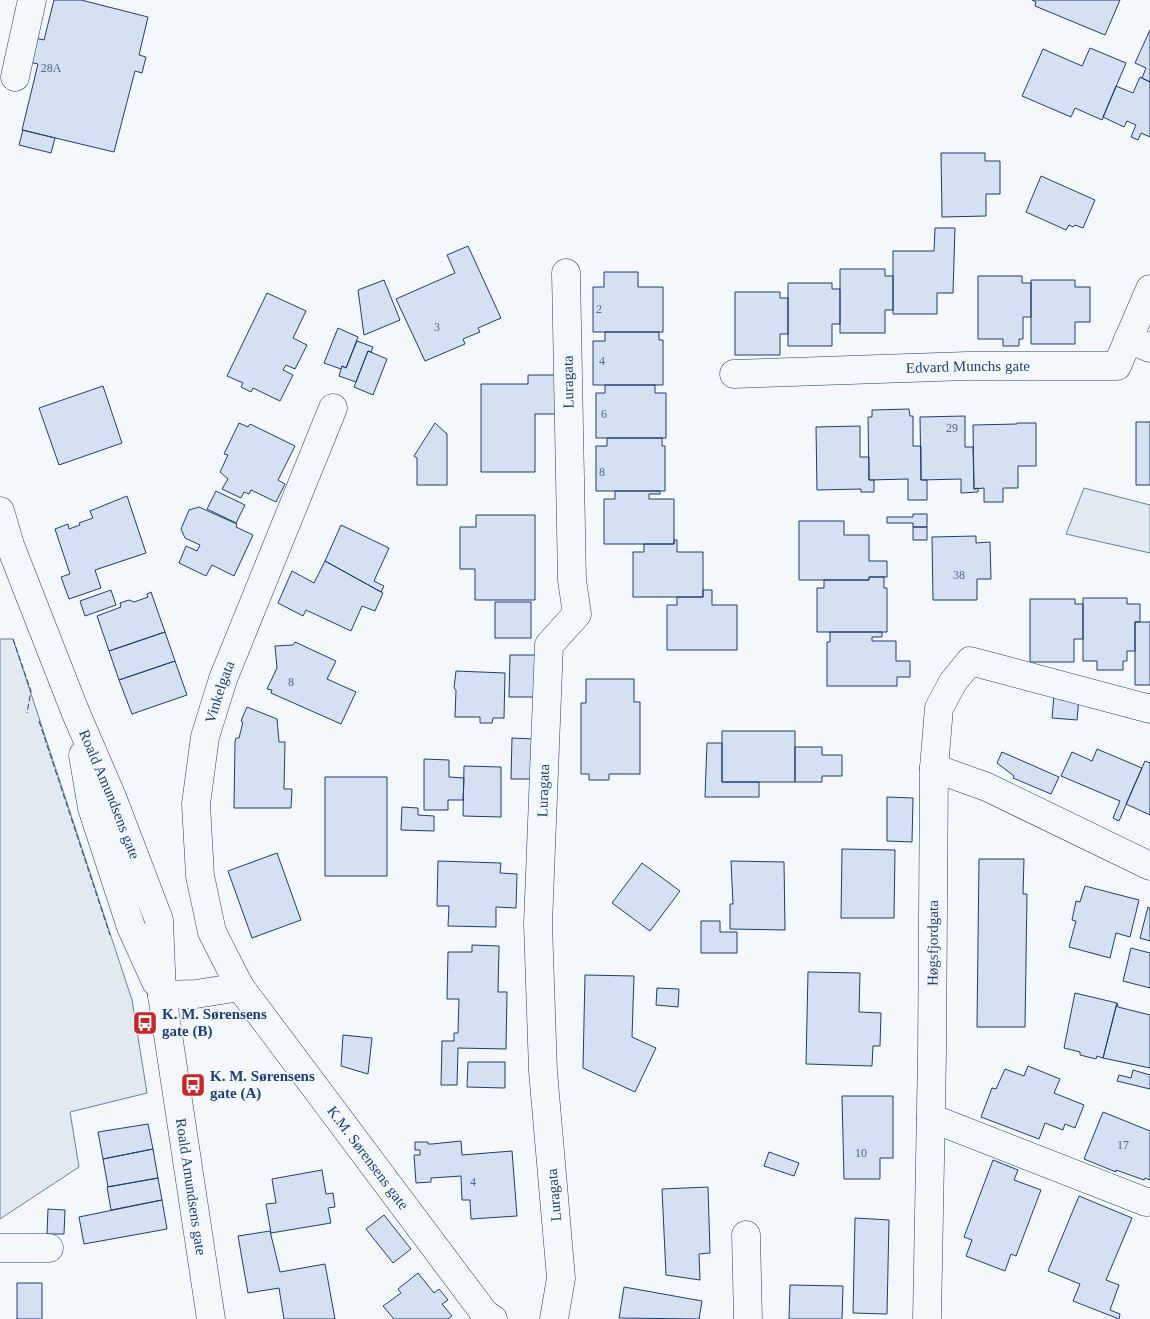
<svg xmlns="http://www.w3.org/2000/svg" width="1150" height="1319" viewBox="0 0 1150 1319" font-family="Georgia,serif">
  <rect width="100%" height="100%" fill="#f4f7fb"/>
  <path fill="#e3e9f0" stroke="#687fa3" d="M1084,488L1150,505V553L1066,534Z
    M0,639H13L132,1000L147,1093L70,1112L79,1167L0,1219Z"/>
  <path fill="#d5e0f0" stroke="#1d3f73" d="M54,0H81L148,17L139,55L146,57L142,73L135,71L114,152L22,130L38,64L29,62L35,38L44,40Z
    M1032,0H1120L1105,35L1035,6L1036,2Z
    M1150,30V82L1142,78L1146,68L1135,63Z
    M1090,48L1126,63L1102,120L1075,108L1071,117L1022,96L1043,49L1082,66Z
    M1140,77L1150,82V137L1141,133L1138,140L1131,137L1136,125L1127,121L1124,127L1103,117L1116,86L1133,93Z
    M23,130L55,138L51,153L19,145Z
    M941,153H985V161H1000V194H986V216L942,217Z
    M1041,176L1095,200L1083,228L1075,225L1073,227L1069,225L1066,230L1026,212Z
    M935,228H955L953,293H937V314H893V251H934Z
    M468,246L501,318L478,328L480,332L463,339L465,344L425,361L396,299L455,273L447,255Z
    M840,269H885V276H893V310H885V333H840Z
    M604,272H638V287H663V332H593V287H604Z
    M978,276H1022V283H1031V317H1023V339H1019V346H1003V339H978Z
    M384,280L400,320L364,335L358,290Z
    M1031,280H1075V287H1090V322H1075V344H1031Z
    M788,283H832V289H840V324H832V346H788Z
    M735,292H780V298H788V334H780V355H735Z
    M267,293L306,311L293,338L307,345L295,369L286,365L283,370L293,375L280,401L253,388L251,392L241,387L243,383L227,376Z
    M338,328L358,337L346,368L342,366L341,369L324,363Z
    M605,332H659V340H663V385H593V341H605Z
    M357,341L373,347L371,352L368,351L356,382L339,376L342,366L346,368Z
    M368,351L387,359L373,395L354,387Z
    M528,375H560V414H535V472H481V384H528Z
    M605,385H655V393H666V438H596V393H605Z
    M103,386L122,443L59,465L39,408Z
    M909,409L910,416H913V446H921V480H927V500H908V479L869,480L868,417H872V410Z
    M965,416V447H973L974,489L978,488V492L961,493V479L921,480L920,417Z
    M1136,422H1150V485H1136Z
    M239,423L248,427L250,424L295,446L278,480L285,484L276,502L251,490L249,494L244,492L241,498L222,489L228,479L220,472L228,455L224,454Z
    M435,423L447,434V485H417V458L414,456Z
    M1017,423H1036V466H1018V488H1003V502H984V488L974,489L973,425L1017,424Z
    M860,426V457H869V480H874V492H861V489L817,490L816,427Z
    M607,438H662V446H665V491H596V446H607Z
    M216,491L245,505L236,523L207,509Z
    M615,491H660V494H649V499H674V544H604V499H615Z
    M127,496L146,553L95,570L101,588L69,599L61,577L70,574L55,529L68,524L69,529L80,525L79,523L93,518L90,511Z
    M199,507L237,524L236,527L253,535L234,576L212,565L206,576L179,563L186,546L197,551L200,545L185,538L181,529L189,510Z
    M913,514H927V527H913V523H887V517H913Z
    M476,515H535V600H475V569H460V527H476Z
    M799,521H844V535H869V561H887V577H869V580H799Z
    M341,525L389,548L374,581L384,586L381,592L325,561Z
    M913,527H927V540H913Z
    M976,536V543L990,542L991,579H977V600H933L932,537Z
    M674,540H677V552H703V597H633V552H644V544H674Z
    M325,561L383,593L375,611L362,606L351,631L306,610L303,616L278,603L292,571L314,583Z
    M869,577H884V588H887V632H817V588H824V580H869Z
    M111,590L116,605L85,616L80,601Z
    M703,590H712V605H737V650H667V605H677V597H703Z
    M151,592L165,632L109,651L97,616L121,607L120,603L129,600L134,602L148,597L147,594Z
    M1083,598H1127V604H1140V622H1135V651H1127V661H1123V670H1097V661H1083Z
    M1030,599H1075V604H1083V639H1074V662H1030Z
    M495,602H531V638H495Z
    M1135,622H1150V685H1135Z
    M165,632L175,661L119,680L109,651Z
    M830,632H882V637H872V641H896V661H910V677H897V686H827V642H830Z
    M295,642L336,661L327,679L356,692L341,724L271,693L272,690L267,689L277,668L275,646L293,645Z
    M510,655H538L537,697H509Z
    M175,661L187,695L132,714L119,680Z
    M456,671L505,673L504,718H493L492,723H480V717H455L456,690L454,688Z
    M586,679H634V702H640V774H609V780H589V774H581V703H586Z
    M1054,695L1079,697L1077,720L1052,718Z
    M247,707L277,719L279,742H285L284,789H292L291,808H234L235,742L236,738H239L243,722L241,721Z
    M722,731H795V782H722Z
    M512,738L534,739L533,779H511Z
    M707,743H722V782H759V797H705Z
    M795,747H822V755H842V776H822V782H795Z
    M1097,749L1142,768L1119,821L1113,818L1120,801L1061,776L1072,752L1092,761Z
    M1002,752L1059,777L1051,794L1013,778L1014,776L997,763Z
    M424,759L449,760V777L464,778L463,800H448V810H424Z
    M1145,761L1150,763V815L1126,804Z
    M464,766L501,767V817L463,816Z
    M325,777H387V876H325Z
    M887,797L913,798L912,842L887,841Z
    M402,807L418,808V815L434,816V831L401,830Z
    M842,849L895,850L894,918H841Z
    M277,853L301,920L252,938L228,871Z
    M979,859H1024L1023,894H1027L1025,1027H977Z
    M438,861L501,863L500,873L517,874L516,908L496,907V927L448,926L449,906H437Z
    M731,861L784,862L785,930L730,929V904H733Z
    M642,863L680,891L650,931L612,903Z
    M1085,886L1139,900L1130,937L1116,933L1110,958L1069,947L1076,921L1072,920L1076,901L1080,902Z
    M1148,907L1150,908V941L1140,938Z
    M701,921H720V932H737V953H701Z
    M472,945L499,946L498,992H507L506,1049L458,1048L457,1085H441L442,1041H454V1033H458L459,999H447L448,952H472Z
    M1131,948L1150,953V988L1123,981Z
    M808,972L860,973L859,1012L881,1013L880,1046H873L872,1066L806,1064Z
    M585,975L634,976L632,1037L656,1048L635,1092L583,1068Z
    M657,988L679,989L678,1007L656,1005Z
    M1075,993L1117,1003L1103,1058L1097,1056L1096,1059L1080,1055V1052L1064,1048Z
    M1117,1003L1118,1007L1150,1015V1068L1103,1058Z
    M343,1035L372,1038L368,1074L341,1066Z
    M468,1062H505V1088L467,1087Z
    M1028,1066L1060,1079L1054,1093L1084,1105L1075,1128L1065,1124L1063,1130L1045,1123L1039,1139L981,1117L992,1088L996,1089L1005,1069L1024,1076Z
    M1133,1070L1150,1075V1089L1117,1081L1119,1075L1131,1078Z
    M842,1096H893V1158H880V1179H844Z
    M1103,1112L1150,1131V1180L1145,1178L1144,1180L1116,1170V1172L1084,1159Z
    M148,1124L153,1149L103,1159L98,1132Z
    M461,1141L462,1155L512,1151L517,1216L471,1219L470,1200H462L461,1176L431,1178V1182L416,1183L414,1155H420V1150H415V1142H428V1144H432Z
    M153,1149L158,1178L108,1187L103,1159Z
    M769,1152L799,1163L794,1176L764,1166Z
    M993,1160L1018,1170L1014,1180L1041,1190L1016,1256L1011,1254L1005,1271L966,1256L972,1240L964,1237Z
    M322,1170L326,1194L333,1193L335,1207L328,1208L331,1223L271,1233L266,1204L276,1203L272,1179Z
    M158,1178L162,1200L111,1210L107,1187Z
    M708,1187L710,1253L699,1254L700,1280L666,1275L662,1189Z
    M1079,1196L1132,1218L1106,1280L1119,1285L1110,1310L1120,1314L1119,1319L1073,1301L1080,1284L1048,1271Z
    M162,1200L167,1229L84,1244L79,1217Z
    M48,1209L65,1210L64,1234H47Z
    M384,1215L411,1249L393,1263L366,1229Z
    M855,1218L889,1220L887,1314L853,1313Z
    M270,1231L280,1272L325,1264L335,1319H284L279,1288L248,1293L238,1236Z
    M418,1273L434,1293L439,1289L448,1300L442,1304L452,1316L448,1319H394L383,1306L401,1293L398,1289Z
    M17,1283H42V1319H17Z
    M790,1285L843,1286L842,1319H789Z
    M624,1287L702,1301L699,1319L619,1318Z"/>
  <g fill="none" stroke-linecap="round" stroke-linejoin="round">
    <defs>
      <g id="minor">
        <path d="M15,77L32,0"/>
        <path d="M1128,339L1150,348"/>
        <path id="s1" d="M734,374L967,366H1117L1150,289"/>
        <path id="s2" d="M0,511L10,545L75,711L112,797L159,920L162,995L211,1319"/>
        <path d="M83,755L92,808L131,927L156,982"/>
        <path d="M934,768L987,787L1150,866"/>
        <path id="s3" d="M240,987L212,932L200,876L196,804L205,737L223,679L333,408"/>
        <path id="s4" d="M162,995L196,994L240,987L485,1314L493,1319"/>
        <path d="M931,1118L1146,1202"/>
        <path d="M746,1235L748,1319"/>
        <path d="M0,1248H49"/>
        <path id="s5" d="M554,1319L561,1278L543,1071L538,924L549,645L577,614L572,580L566,273"/>
        <path id="s6" d="M927,1319L932,1054L934,768L939,708L953,682L970,661L1150,709"/>
      </g>
    </defs>
    <use href="#minor" stroke="#1d3f73" stroke-width="29"/>
    <use href="#minor" stroke="#f4f7fb" stroke-width="28"/>
    <path stroke="#1d3f73" stroke-width="1" stroke-dasharray="6 2.5" stroke-linecap="butt" d="M13,639L31,691L27,713
      M39,721L110,935"/>
  </g>
  <defs>
    <symbol id="bus-square" viewBox="-11 -11 22 22"><rect x="-9" y="-9" width="18" height="18" rx="4" fill="#c62828" stroke="#f4f7fb"/><path d="M-5-6H5V4H4V6H2V4H-2V6H-4V4H-5ZM-3.5-4V0h7V-4ZM-3.5 1.2v1.5H-2V1.2ZM2 1.2v1.5H3.5V1.2Z" fill="#fff"/></symbol>
  </defs>
  <g fill-rule="evenodd">
    <use href="#bus-square" x="131" y="1009" width="28" height="28"/>
    <use href="#bus-square" x="179" y="1071" width="28" height="28"/>
  </g>
  <g text-anchor="middle" stroke-width="4" stroke-linejoin="round" paint-order="stroke">
    <g font-size="12" fill="#4b6792">
      <text x="51" y="72">28A</text>
      <text x="599" y="313">2</text>
      <text x="437" y="331">3</text>
      <text x="602" y="365">4</text>
      <text x="604" y="418">6</text>
      <text x="952" y="432">29</text>
      <text x="602" y="476">8</text>
      <text x="959" y="579">38</text>
      <text x="291" y="686">8</text>
      <text x="1123" y="1149">17</text>
      <text x="861" y="1157">10</text>
      <text x="473" y="1186">4</text>
    </g>
    <g font-size="15" fill="#1d3f73" stroke="#f4f7fb">
      <text dy="5" stroke="none"><textPath href="#s1" startOffset="234">Edvard Munchs gate</textPath></text>
      <text transform="translate(568 382) rotate(-91)" y="5">Luragata</text>
      <text dy="5" stroke="none"><textPath href="#s3" startOffset="306">Vinkelgata</textPath></text>
      <text dy="5" stroke="none"><textPath href="#s5" startOffset="530">Luragata</textPath></text>
      <text dy="5" stroke="none"><textPath href="#s2" startOffset="304">Roald Amundsens gate</textPath></text>
      <text dy="5" stroke="none"><textPath href="#s6" startOffset="376">Høgsfjordgata</textPath></text>
      <text dy="5" stroke="none"><textPath href="#s4" startOffset="292">K.M. Sørensens gate</textPath></text>
      <text dy="5" stroke="none"><textPath href="#s2" startOffset="708">Roald Amundsens gate</textPath></text>
      <text transform="translate(554 1195) rotate(-95)" y="5">Luragata</text>
    </g>
    <g font-size="15" font-weight="bold" fill="#1d3f73" stroke="#f4f7fb" text-anchor="start">
      <text x="162" y="1019">K. M. Sørensens<tspan x="162" dy="17">gate (B)</tspan></text>
      <text x="210" y="1081">K. M. Sørensens<tspan x="210" dy="17">gate (A)</tspan></text>
    </g>
  </g>
</svg>
